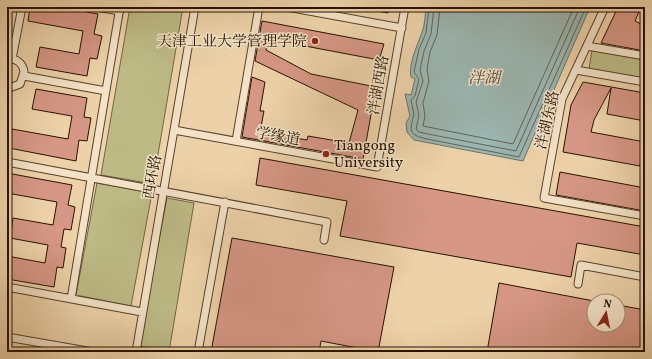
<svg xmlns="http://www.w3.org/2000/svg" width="652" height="359" viewBox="0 0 652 359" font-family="Vollkorn,'Noto Serif SC',serif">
  <rect width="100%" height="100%" fill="#edd2a9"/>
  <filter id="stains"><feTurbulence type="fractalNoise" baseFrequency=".005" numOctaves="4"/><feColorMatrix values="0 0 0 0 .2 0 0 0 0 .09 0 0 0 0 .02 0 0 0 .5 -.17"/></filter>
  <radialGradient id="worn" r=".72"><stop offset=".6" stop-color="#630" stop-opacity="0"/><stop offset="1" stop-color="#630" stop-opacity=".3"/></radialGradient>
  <path fill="#bdba85" stroke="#726643" d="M130,7H183L153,184L101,175Z
    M592,50L645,60V79L589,69Z
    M97,183L152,193L131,306L76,295Z
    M167,198L194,203L169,352L139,346Z"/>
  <path fill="#9bb6b1" stroke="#6c746b" d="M426,7H590L523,161L414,140L407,132L406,123L410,116L405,94L411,95L415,79L411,77C408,64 418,44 422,32C425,25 425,15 426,7Z"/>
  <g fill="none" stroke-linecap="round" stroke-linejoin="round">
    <path stroke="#606459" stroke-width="1" d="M429,7L426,33L419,49L414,72L419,79L415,96L411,100L414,115C409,131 409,135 427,139L519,157L586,7
      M434,7L431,34L424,51L420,70L423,81L416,102L419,115L416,129L419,132L428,134L516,151L580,7
      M440,7L437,35L430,52L427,69L429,81L423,103L425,116L423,126L513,144L574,7"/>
  </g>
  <path fill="#d69785" stroke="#261201" d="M30,7H60L98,14L94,34L102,36L97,59L90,58L87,76L36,67L40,47L79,54L83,31L28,21Z
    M373,7H390L388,13L373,10Z
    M618,7H641L635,21L645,26V51L601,43Z
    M262,21L384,44L379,60L268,39L266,50L311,74L376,87L363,159L242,137L252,77L265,82L260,111H264L261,127L278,130V135L307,140L308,136L349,143L358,110L255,61Z
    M583,82L645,93V121L607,114L611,88L594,120L591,132L645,142V160L641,159L640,166L563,152L571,105Z
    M36,89L87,98L84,117L91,118L87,141L79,140L76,161L9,148L12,129L68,139L72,116L32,109Z
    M260,158L645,227V255L577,243L571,277L340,236L347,201L256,185Z
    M560,172L645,188V211L556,195Z
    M7,173L72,185L68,205L75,207L71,230L64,229L61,247L66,248L63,268L57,267L54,287L7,279V256L45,263L48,245L10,238L13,218L53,225L57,202L7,193Z
    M232,238L394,267L378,352L321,341L319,352H211Z
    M499,283L594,301V325H618V305L645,310V352H487Z"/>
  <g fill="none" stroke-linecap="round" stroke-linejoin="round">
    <defs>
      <path id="minor" d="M96,7L120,11
        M287,7L402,28
        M605,7L562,99L544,198L645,216
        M587,46L645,56
        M7,59C16,58 23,63 24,72L20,84L12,87H7
        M12,59L22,7
        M576,70L645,82
        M24,76L106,91
        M174,130L377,167L405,7
        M236,141L259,7
        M7,162L327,222L324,240
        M578,284L581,265L645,277
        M7,287L142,312
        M71,299L120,7
        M7,337L93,352
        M136,352L195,7
        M198,352L225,202"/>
    </defs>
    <use href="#minor" stroke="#58422b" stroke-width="9"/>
    <use href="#minor" stroke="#f3e2c7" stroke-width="7"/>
  </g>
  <g fill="#8f2418" stroke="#f3e2c7" stroke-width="1.5">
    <circle cx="315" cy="41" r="4"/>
    <circle cx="326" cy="154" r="4"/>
  </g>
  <g text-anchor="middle" stroke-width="3" stroke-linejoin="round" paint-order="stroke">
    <g font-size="15" fill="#261201" stroke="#f3e2c7" text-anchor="end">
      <text x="307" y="46">天津工业大学管理学院</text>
      <text x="334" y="150" text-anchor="start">Tiangong<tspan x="334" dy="17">University</tspan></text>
    </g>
    <g font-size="15" fill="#261201" stroke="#f3e2c7">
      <text transform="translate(378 85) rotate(-80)" y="5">泮湖西路</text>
      <text transform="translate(547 120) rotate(-77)" y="5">泮湖东路</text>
      <text transform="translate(278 136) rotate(10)" y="5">学缘道</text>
      <text transform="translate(152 177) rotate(-80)" y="5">西环路</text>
    </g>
    <g font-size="16" font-style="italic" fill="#4f4b3f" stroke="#f3e2c7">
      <text x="484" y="83">泮湖</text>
    </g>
  </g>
  <rect width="652" height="359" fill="none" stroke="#edd2a9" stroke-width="24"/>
  <rect x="8" y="8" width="636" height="343" fill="none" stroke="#261201" stroke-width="2"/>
  <rect x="12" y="12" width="628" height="335" fill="none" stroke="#261201"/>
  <g transform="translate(606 313) rotate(10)"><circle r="19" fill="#f3e2c7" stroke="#a18f78"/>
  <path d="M0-3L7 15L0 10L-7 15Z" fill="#8f2418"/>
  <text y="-6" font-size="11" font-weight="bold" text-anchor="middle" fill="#261201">N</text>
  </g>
  <rect width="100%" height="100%" filter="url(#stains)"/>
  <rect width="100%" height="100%" fill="url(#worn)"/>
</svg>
